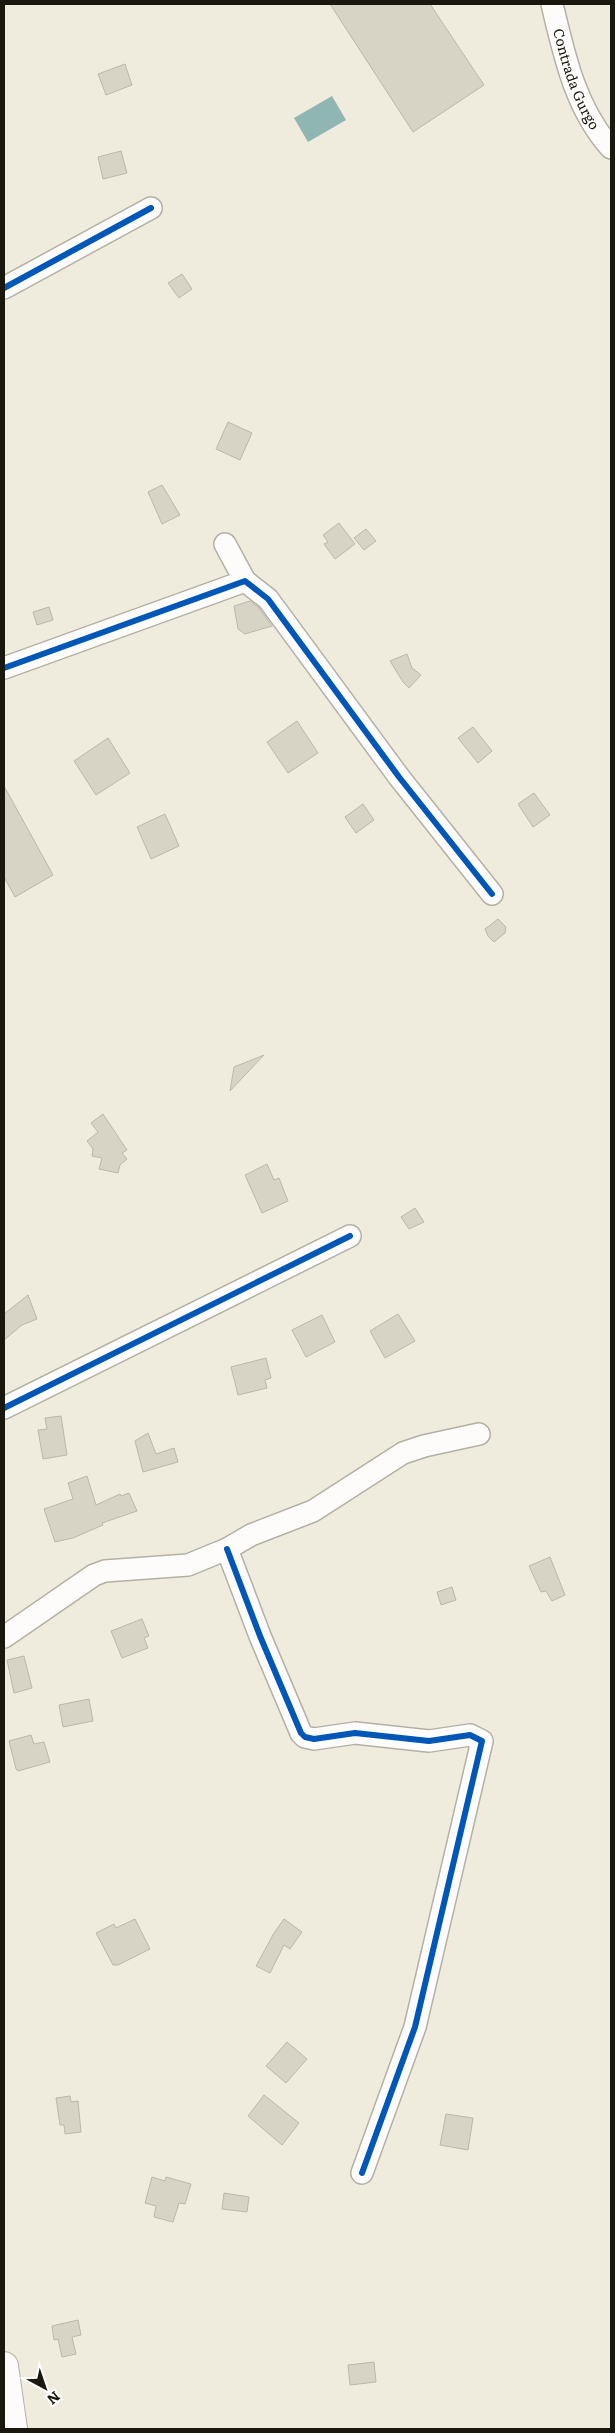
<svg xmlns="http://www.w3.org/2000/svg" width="615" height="2433" viewBox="0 0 615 2433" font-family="Literata,serif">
  <rect width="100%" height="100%" fill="#efecdd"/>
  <path fill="#90b6b3" d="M332,96L346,120L308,142L294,118Z"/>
  <path fill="#d7d4c5" stroke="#bab8ac" d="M330,4H430L484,85L413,132Z
    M125,64L132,85L106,95L98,74Z
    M121,151L127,173L103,179L98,157Z
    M182,274L192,289L179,298L168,283Z
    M228,422L252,433L240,460L216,449Z
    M162,485L180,515L162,524L148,492Z
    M339,523L355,544L335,559L324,544L328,542L323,535Z
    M366,529L376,541L364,550L354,538Z
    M250,601L259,608L272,626L245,634L238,629L234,606Z
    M49,607L53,620L37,625L33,612Z
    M407,654L412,668L421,675L409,688L403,682L390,661Z
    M297,721L318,753L288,773L267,742Z
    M473,727L492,751L478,763L458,738Z
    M108,738L130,773L96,795L74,761Z
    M4,786L53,875L15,897L4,877Z
    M534,793L550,815L533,827L518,804Z
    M363,804L374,820L356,833L345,817Z
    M165,814L179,846L151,859L137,827Z
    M498,919L506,927L505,933L494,942L488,936L485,929Z
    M264,1055L230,1091L234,1067Z
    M103,1114L127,1150L122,1153L127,1159L120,1165L118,1173L99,1169L102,1158L92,1156L93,1149L87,1141L98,1132L91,1123Z
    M267,1164L274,1180L279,1178L288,1201L262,1213L245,1175Z
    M415,1208L424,1222L409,1229L401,1217Z
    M28,1295L37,1319L22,1325L4,1340V1314Z
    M398,1314L415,1341L385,1358L370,1331Z
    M322,1315L335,1342L306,1357L292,1330Z
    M266,1358L271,1378L265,1380L267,1388L238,1395L231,1367Z
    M61,1416L67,1455L43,1459L38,1430L47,1429L45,1418Z
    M148,1433L156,1454L174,1448L178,1462L143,1472L135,1441Z
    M87,1476L96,1505L120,1494L121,1496L129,1493L137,1511L102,1523L103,1525L73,1538L55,1542L44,1509L73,1499L68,1483Z
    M550,1557L565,1595L552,1601L546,1591L541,1592L529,1566Z
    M452,1587L456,1600L441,1605L437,1592Z
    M142,1619L149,1636L144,1638L148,1648L122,1658L111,1631Z
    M24,1656L32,1688L14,1693L7,1660Z
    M89,1699L93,1721L63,1727L59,1705Z
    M31,1735L34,1744L44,1742L50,1762L18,1771L16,1769L9,1741Z
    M135,1919L150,1949L118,1965H113L96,1933L114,1924L116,1928Z
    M284,1919L302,1932L290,1949L284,1945L270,1973L256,1966L274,1933Z
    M287,2042L307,2059L286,2083L266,2066Z
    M264,2095L299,2123L282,2145L248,2116Z
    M70,2096L71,2102L78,2101L81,2132L65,2134L64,2125H60L56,2098Z
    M446,2114L473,2118L468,2150L440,2145Z
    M152,2177L165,2181L166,2177L191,2184L185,2204L179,2203L173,2222L154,2217L156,2206L145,2203Z
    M224,2193L249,2197L247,2212L222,2209Z
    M78,2320L81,2335L72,2337L76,2354L62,2357L58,2339L54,2340L52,2326Z
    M374,2362L376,2382L350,2385L348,2365Z"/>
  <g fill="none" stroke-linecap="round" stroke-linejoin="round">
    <defs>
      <g id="minor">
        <path id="s1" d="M552,4C564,54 575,108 611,148"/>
        <path d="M4,288L151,208"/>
        <path d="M225,544L245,581"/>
        <path d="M4,668L245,581L268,599L399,777L492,894"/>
        <path d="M4,1408L350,1236"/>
        <path d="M227,1549L260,1636L301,1733L305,1737L314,1739L355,1733L429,1741L470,1735L482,1741L415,2027L362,2173"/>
        <path d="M4,1637L94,1575L105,1571L188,1565L227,1549L251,1535L313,1511L403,1453L424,1446L479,1434"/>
      </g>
      <path id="major" d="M4,2366L13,2429"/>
    </defs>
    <use href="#minor" stroke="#b3b1a5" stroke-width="24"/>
    <use href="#major" stroke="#b3b1a5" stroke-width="30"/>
    <use href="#minor" stroke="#fdfcfa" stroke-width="21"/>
    <use href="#major" stroke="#fdfcfa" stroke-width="28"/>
    <defs>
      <path id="cycleway" d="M4,288L151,208
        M4,668L245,581L268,599L399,777L492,894
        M4,1408L350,1236
        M227,1549L260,1636L301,1733L305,1737L314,1739L355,1733L429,1741L470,1735L482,1741L415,2027L362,2173"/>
    </defs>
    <use href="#cycleway" stroke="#fff" stroke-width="9"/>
    <use href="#cycleway" stroke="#0057b8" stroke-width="6"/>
  </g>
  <g text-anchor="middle" stroke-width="5" stroke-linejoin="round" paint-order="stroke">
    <g font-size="14" fill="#1a180e" stroke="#fff">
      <text dy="5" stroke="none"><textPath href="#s1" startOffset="79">Contrada Gurgo</textPath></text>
    </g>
  </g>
  <rect width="615" height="2433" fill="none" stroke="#1a180e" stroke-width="10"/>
  <g transform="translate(45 2388) rotate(140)" stroke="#ffffff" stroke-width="4" paint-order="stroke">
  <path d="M0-4L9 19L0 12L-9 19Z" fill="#1a180e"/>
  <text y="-8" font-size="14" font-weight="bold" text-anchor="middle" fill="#1a180e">N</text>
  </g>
</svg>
